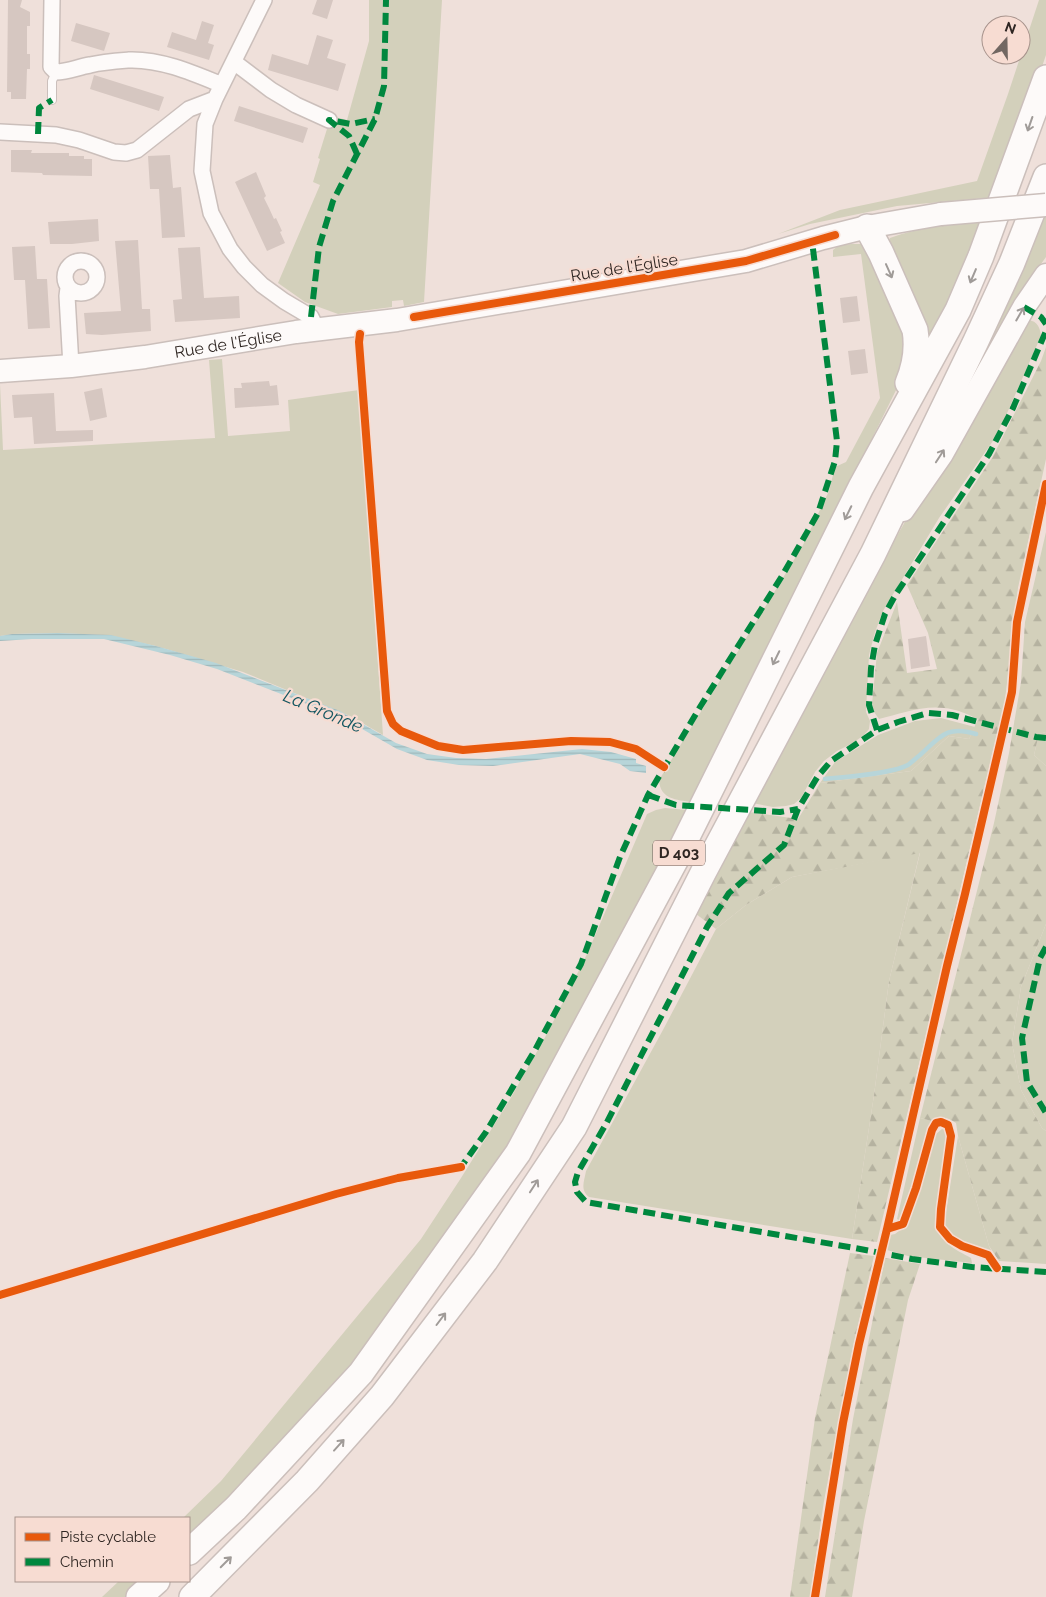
<svg xmlns="http://www.w3.org/2000/svg" width="1046" height="1597" viewBox="0 0 1046 1597" font-family="Raleway,sans-serif">
  <defs>
    <pattern id="forest-firs" width="22" height="20" patternUnits="userSpaceOnUse" patternTransform="scale(1.25)"><rect width="22" height="20" fill="#d3d0bb"/><path d="M5 1l3.5 6h-7zM16 11l3.5 6h-7z" fill="#b5b2a0"/></pattern>
    <pattern id="water-rules" width="6" height="5" patternUnits="userSpaceOnUse" patternTransform="scale(1.25)"><rect width="6" height="5" fill="#b7d5d9"/><path d="M0 2.5h6" fill="none" stroke="#9eb7ba"/></pattern>
  </defs>
  <rect width="100%" height="100%" fill="#efe0da"/>
  <path fill="#d3d0bb" d="M369,0H442L424,302L404,306L403,300L392,301V307L338,314L305,302L278,283L320,185L313,182L320,159L318,158L331,116L347,120L369,41Z
    M1039,0H1046V55L997,197L897,206L810,224L778,234L840,210L977,181L1008,94Z
    M1046,215V257L1028,282L954,409L1021,273L1044,216Z
    M981,221L967,255V265L925,356L887,245L890,238C919,227 950,224 981,221Z
    M851,244H862L871,251L905,321V372L692,802C676,800 660,799 659,780L803,545L829,491L835,467L846,462L880,398L861,254L833,257V250L838,246Z
    M1028,320C1038,321 1040,328 1041,336L1008,411L995,438L939,518L883,611L875,632L869,655L866,712L870,721L869,729L864,735L853,743L837,751L824,761L815,772L801,798L794,804L786,806L773,807L752,803L844,628L925,487Z
    M222,359L228,436L290,431L288,400L359,390L383,735L350,716L243,672L156,646L103,635L58,633L12,634L0,636V384L3,450L215,438L209,360Z
    M941,718L975,727L969,739L949,736L911,771L820,783L835,762L878,735L915,721Z
    M1046,732V766L1034,755L1039,734Z
    M665,808L687,810L596,990L541,1092L493,1171L374,1340L320,1404L189,1545V1518H183L221,1481L421,1239L461,1178L509,1101L548,1032L588,952L647,814L656,810Z
    M920,852L889,981L874,1095L852,1239L589,1197C580,1190 584,1182 586,1171L664,1028L716,929L746,905L792,877Z
    M1046,924V1131L1042,1128L1021,1090L1012,1043L1021,987Z
    M920,1118L932,1121L902,1219L900,1221L897,1219Z
    M942,1129L945,1130L948,1133L935,1222C938,1242 955,1249 971,1258L972,1263L908,1256L887,1250L890,1235L895,1234L908,1224L936,1134Z
    M958,1136L989,1246L992,1252C972,1249 953,1244 944,1225Z
    M119,1581H151L132,1597H102Z"/>
  <path fill="url(#forest-firs)" d="M1046,347V459L1018,588L1005,700L877,1242L852,1239L874,1095L889,981L920,853L792,877L746,905L716,929L696,914L749,812L798,819L820,783L911,771L949,736L969,739L978,719C967,714 956,709 944,708C923,705 899,714 879,719L874,712L872,704L877,653L897,602L907,673L937,669L928,633L907,585L992,458L1041,361Z
    M1046,532V732L1039,734L1034,755L1046,766V924L1021,987L1012,1043L1021,1090L1042,1128L1046,1131V1264L999,1261L989,1246L958,1136L956,1123C947,1117 942,1115 932,1121L920,1118L994,823L1009,753L1021,682L1025,622Z
    M850,1253L874,1256L853,1347L824,1501L810,1597H790L815,1418Z
    M885,1258L920,1264L908,1300L864,1521L852,1597H825L853,1419Z"/>
  <path fill="url(#water-rules)" d="M58,633L111,635L156,646L216,663L340,711L396,743L427,754L456,758L486,759L582,749L611,752L636,759V763L646,766V773L630,771L620,764L580,754L493,766L459,765L427,760L397,749L343,718L217,669L170,655L104,639H32L0,641V636L12,634Z"/>
  <g fill="none" stroke-linecap="round" stroke-linejoin="round">
    <path stroke="#b7d5d9" stroke-width="4.5" d="M825,779C845,777 891,774 908,765C912,762 916,758 920,755C941,736 947,725 976,734"/>
  </g>
  <path fill="#d6c7c1" d="M8,0H22L20,7L30,12V26H27V54H30V69H27L26,99H11V92H7Z
    M317,0H333L327,19L312,14Z
    M202,21L214,25L208,43L214,45L209,60L167,47L172,32L196,40Z
    M76,23L110,33L104,51L71,41Z
    M317,35L333,40L327,58L346,64L338,91L268,70L272,54L308,65Z
    M94,75L164,97L159,111L90,89Z
    M239,106L308,128L303,143L234,121Z
    M11,150H32L31,153H69V156H84V159H92V176L43,175L42,173L11,172Z
    M170,155L173,188L181,187L185,237L162,238L159,189H150L148,156Z
    M256,172L266,196L264,198L269,208L274,219L276,218L282,231L280,232L285,243L267,251L235,182Z
    M98,219L99,241L72,244H50L48,222Z
    M138,240L142,309H150L151,331L102,335L86,334L84,313L121,311L115,241Z
    M35,246L37,279H47L50,328L28,329L25,280H14L12,247Z
    M200,247L204,298L239,296L240,318L175,322L173,300L182,299L178,248Z
    M857,296L860,321L843,323L840,298Z
    M865,349L868,373L851,375L848,351Z
    M269,381L270,386L277,385L279,405L235,408L234,388H242L241,383Z
    M102,388L107,417L90,421L84,392Z
    M54,393L56,431L93,430V441L34,444L32,417L14,418L12,395Z
    M926,636L930,666L911,669L908,639Z"/>
  <g fill="none" stroke-linecap="round" stroke-linejoin="round">
    <defs>
      <path id="lane" d="M52,100V81L56,72"/>
      <path id="street" d="M52,0L51,67L56,72C68,72 78,67 90,65C102,62 116,61 129,60C161,59 193,73 222,85
        M264,0L215,99L205,124L202,171L211,213L230,249L244,267L262,285L284,301L311,317L317,329
        M234,62L271,90L296,105L329,120
        M0,132L56,135L79,140L114,152L126,153L137,150L189,109L215,99
        M65 277a16 16 0 1 1 32 0a16 16 0 1 1-32 0Z
        M68,288L67,296L71,366"/>
      <g id="secondary">
        <path id="s1" d="M0,371L71,366L145,357L296,332L397,320L746,261L823,238L867,227L941,214"/>
        <path d="M903,510L942,454L1024,307L1046,275"/>
      </g>
      <path id="primary" d="M867,227L881,253L915,330C918,348 915,366 908,383
        M189,1552L236,1508L361,1373L518,1153L676,859L861,487L958,310L981,256L1046,78
        M139,1597L157,1581
        M192,1597L307,1481L382,1396L485,1261L574,1127L703,873L873,554L976,341L1012,263L1046,177"/>
    </defs>
    <use href="#lane" stroke="#cbbfbb" stroke-width="10"/>
    <use href="#street" stroke="#cbbfbb" stroke-width="18"/>
    <use href="#secondary" stroke="#cbbfbb" stroke-width="25"/>
    <use href="#primary" stroke="#cbbfbb" stroke-width="28"/>
    <use href="#lane" stroke="#fdfaf9" stroke-width="8"/>
    <use href="#street" stroke="#fdfaf9" stroke-width="15"/>
    <use href="#secondary" stroke="#fdfaf9" stroke-width="22"/>
    <use href="#primary" stroke="#fdfaf9" stroke-width="25"/>
    <defs>
      <path id="secondary-bridge" d="M941,214L1046,205"/>
    </defs>
    <use href="#secondary-bridge" stroke="#cbbfbb" stroke-width="25" stroke-linecap="butt"/>
    <use href="#secondary-bridge" stroke="#fdfaf9" stroke-width="22"/>
    <path stroke="#00873e" stroke-width="6" stroke-dasharray="12 6" stroke-linecap="butt" d="M38,134L39,108L52,100
      M357,154L349,136L329,120L351,124L375,119
      M1024,307L1041,317L1046,324
      M311,317L319,247L333,201L375,119L384,86L386,0
      M877,730L869,705L871,668L875,645L885,614L896,594L989,454L1013,408L1046,331
      M1046,738L1036,737L952,715L928,713L898,722L877,730L831,761L818,776L798,809L784,845L729,893L707,927L606,1124L578,1172L575,1182L577,1192L586,1202L855,1248L912,1259L972,1267L1046,1272
      M648,795L676,805L780,812L798,809
      M1046,947L1040,958L1022,1038L1027,1082L1046,1113
      M457,1168L461,1167L486,1132L535,1050L581,964L620,857L648,795L700,707L782,576L818,513L835,461L837,441L812,241"/>
    <defs>
      <path id="cycleway" d="M414,317L746,261L835,235
        M360,334L359,342L387,711L393,724L401,731L438,746L463,750L571,741L610,742L636,749L664,767
        M887,1229L903,1224L916,1188L932,1130L936,1123L941,1122L948,1125L951,1136L941,1209L940,1227L950,1239L962,1246L988,1255L997,1268
        M0,1295L336,1194L398,1178L461,1167
        M815,1597L843,1423L859,1344L887,1229L947,966L965,894L1012,692L1017,622L1046,484"/>
    </defs>
    <use href="#cycleway" stroke="#f7dcd2" stroke-width="11"/>
    <use href="#cycleway" stroke="#e8590c" stroke-width="8"/>
  </g>
  <defs><path id="oneway-shaft" d="M-6 0H5M1.5-3L5.5 0L1.5 3" fill="none" stroke-width="1.6" stroke-linecap="round" stroke-linejoin="round" transform="scale(1.25)"/></defs>
  <g stroke="#a09b98">
    <use href="#oneway-shaft" transform="translate(1030 124) rotate(109)"/>
    <use href="#oneway-shaft" transform="translate(889 271) rotate(66)"/>
    <use href="#oneway-shaft" transform="translate(973 276) rotate(113)"/>
    <use href="#oneway-shaft" transform="translate(1020 314) rotate(-60)"/>
    <use href="#oneway-shaft" transform="translate(940 456) rotate(-57)"/>
    <use href="#oneway-shaft" transform="translate(848 513) rotate(116)"/>
    <use href="#oneway-shaft" transform="translate(776 658) rotate(116)"/>
    <use href="#oneway-shaft" transform="translate(534 1186) rotate(-57)"/>
    <use href="#oneway-shaft" transform="translate(441 1319) rotate(-53)"/>
    <use href="#oneway-shaft" transform="translate(339 1445) rotate(-48)"/>
    <use href="#oneway-shaft" transform="translate(226 1562) rotate(-45)"/>
  </g>
  <g text-anchor="middle" stroke-width="4.5" stroke-linejoin="round" paint-order="stroke">
    <rect fill="#f7dcd2" stroke="#6b5d57" stroke-width="1" x="653" y="840.5" width="52" height="25" rx="4"/>
    <g font-size="15" font-weight="bold" fill="#2f2622">
      <text x="679" y="858">D 403</text>
    </g>
    <g font-size="16" fill="#2f2622" stroke="#f7dcd2">
      <text transform="translate(624 267) rotate(-9)" y="6">Rue de l'Église</text>
      <text dy="6" stroke="none"><textPath href="#s1" startOffset="230">Rue de l'Église</textPath></text>
    </g>
    <g font-size="18" font-style="italic" fill="#145762" stroke="#f7dcd2">
      <text transform="translate(323 711) rotate(23)" y="6">La Gronde</text>
    </g>
  </g>
  <rect x="15" y="1517" width="175" height="65" fill="#f7dcd2" stroke="#a7938c"/>
  <rect x="25" y="1533" width="25" height="8" fill="#e8590c" stroke="#a7938c"/>
  <text x="60" y="1542" font-size="15" fill="#2f2622">Piste cyclable</text>
  <rect x="25" y="1558" width="25" height="8" fill="#00873e" stroke="#a7938c"/>
  <text x="60" y="1567" font-size="15" fill="#2f2622">Chemin</text>
  <g transform="translate(1006 40) rotate(20)"><circle r="24" fill="#f7dcd2" stroke="#a7938c"/>
  <path d="M0-4L9 19L0 12L-9 19Z" fill="#726762"/>
  <text y="-8" font-size="14" font-weight="bold" text-anchor="middle" fill="#2f2622">N</text>
  </g>
</svg>
